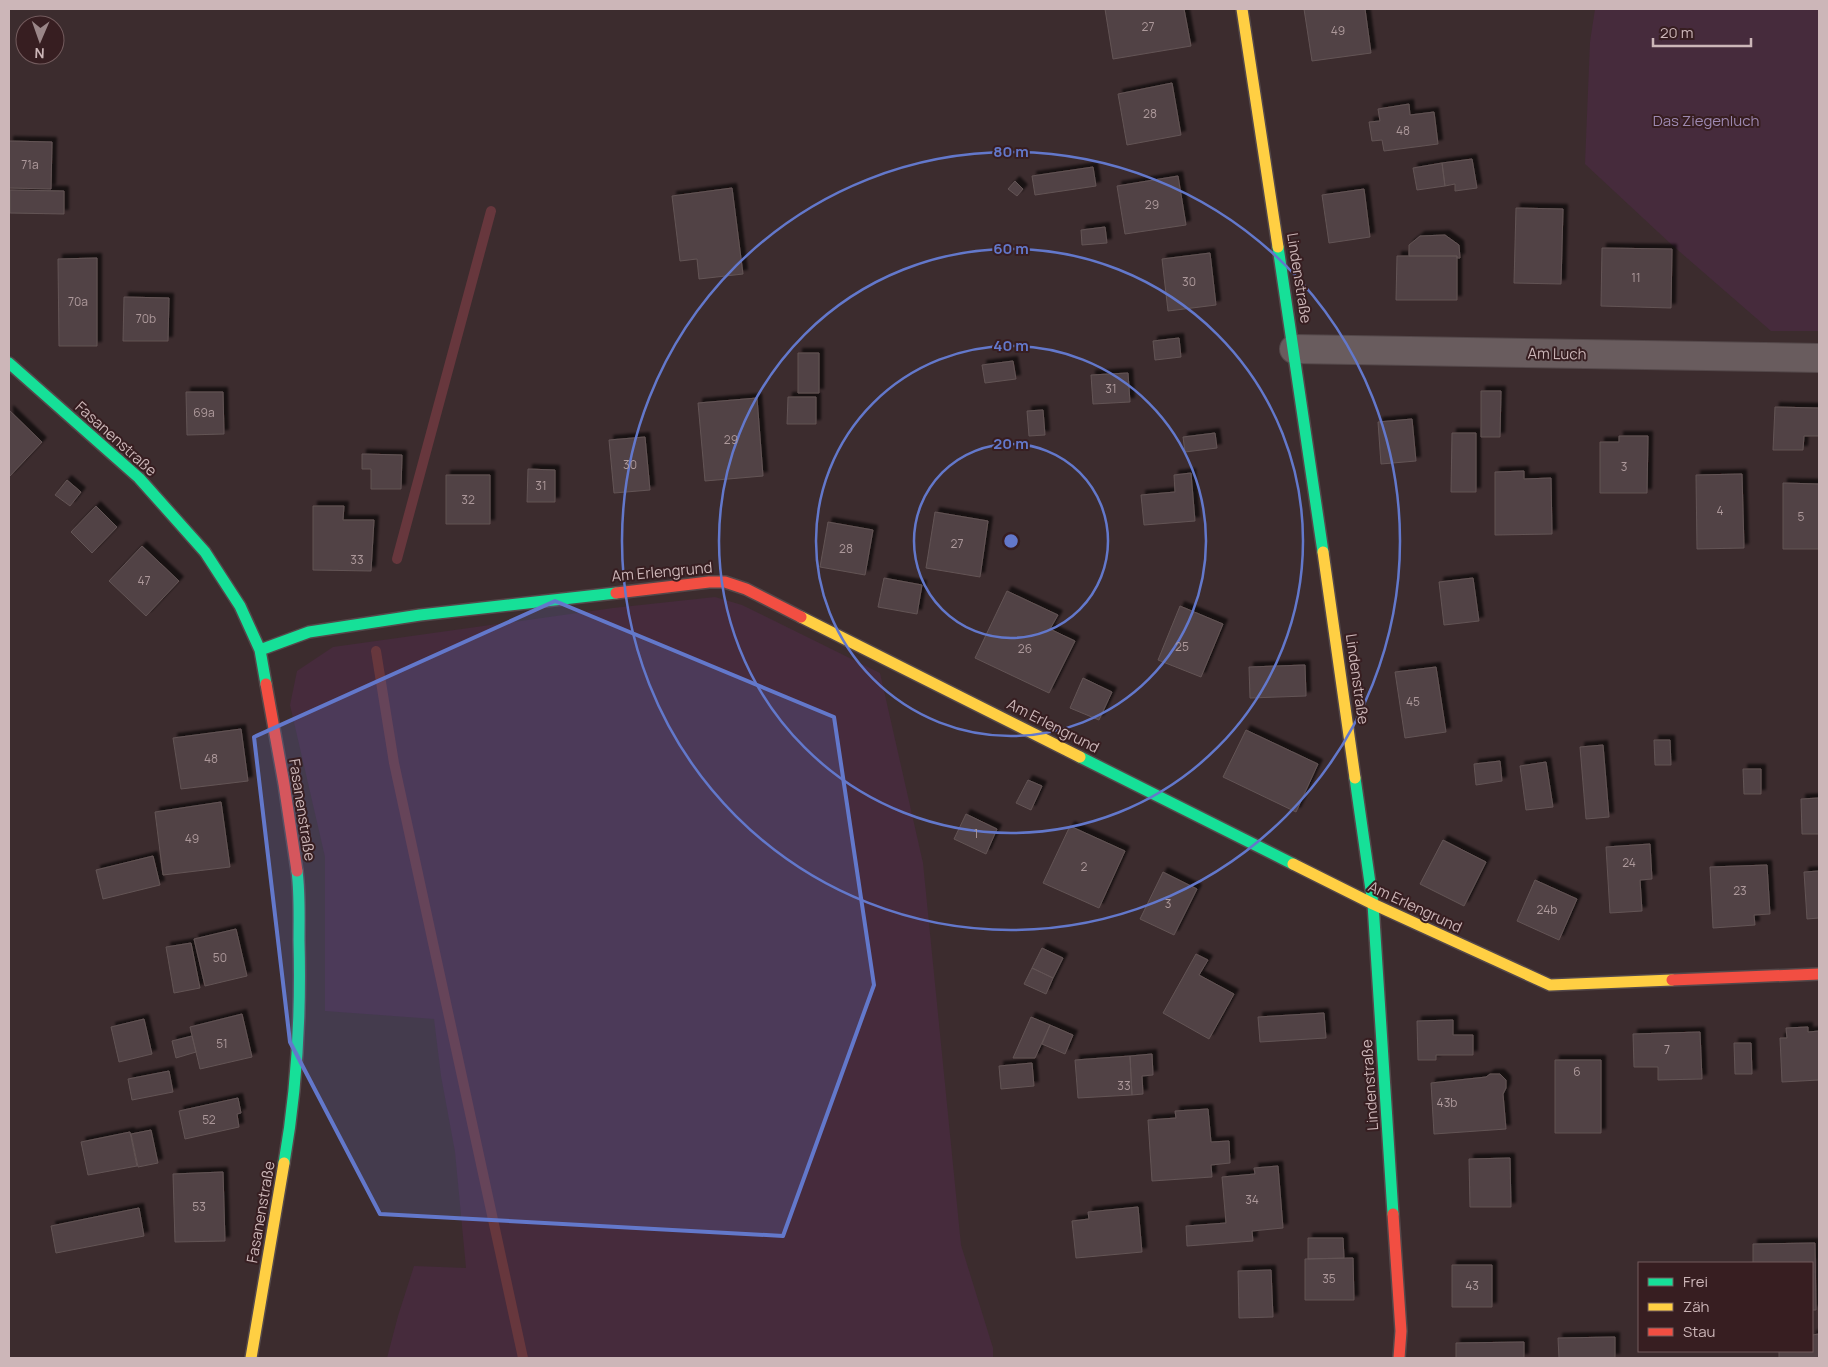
<svg xmlns="http://www.w3.org/2000/svg" width="1828" height="1367" viewBox="0 0 1828 1367" font-family="Manrope,sans-serif">
  <defs>
    <filter id="shadow"><feDropShadow dx="4.5" dy="-4.5" stdDeviation="1" flood-color="#0009"/></filter>
  </defs>
  <rect width="100%" height="100%" fill="#3c2c2e"/>
  <path fill="#462b3c" d="M1595,9H1819V331H1771L1672,245L1585,164L1590,42Z
    M715,597L742,605L880,673L923,863L961,1245L993,1348V1358H387L398,1316L414,1266L466,1268L455,1152L441,1076L434,1019L325,1011V857L290,705L297,671L333,647L613,608Z"/>
  <g fill="none" stroke-linecap="round" stroke-linejoin="round">
    <path stroke="#67373d" stroke-width="10" d="M397,559L491,211
      M376,651L394,763L523,1358"/>
  </g>
  <path fill="#514345" stroke="#635455" filter="url(#shadow)" d="M1105,9H1184L1191,46L1113,59Z
    M1304,9H1365L1371,53L1312,61Z
    M1172,83L1181,135L1127,145L1118,94Z
    M1409,104L1410,115L1434,112L1438,144L1384,151L1382,140L1372,141L1369,122L1380,121L1378,109Z
    M9,141L52,142L51,189L9,188Z
    M1472,159L1477,188L1455,191V184L1445,186L1442,163Z
    M1442,163L1445,186L1417,190L1413,168Z
    M1093,167L1096,186L1035,195L1032,176Z
    M1178,176L1186,225L1125,234L1117,186Z
    M1015,181L1023,189L1017,196L1008,189Z
    M732,188L743,274L699,279L697,259L680,261L672,196Z
    M1364,189L1370,237L1329,243L1322,195Z
    M10,190L64,191V214L10,213Z
    M1516,208L1563,209L1561,284L1514,283Z
    M1105,227L1107,243L1082,245L1081,230Z
    M1445,235L1459,245L1460,258H1457V256H1409V245L1420,236Z
    M1602,248L1672,249L1671,308L1601,306Z
    M1210,253L1216,305L1168,311L1162,259Z
    M1397,256H1457V300H1396Z
    M97,258V346H59L58,259Z
    M124,297L169,298L168,341H123Z
    M1179,338L1181,357L1155,360L1153,341Z
    M798,353H819V393H798Z
    M1013,361L1016,379L985,383L982,365Z
    M1128,373L1130,402L1093,404L1091,375Z
    M1481,391H1501L1500,437H1481Z
    M186,392H223L224,434L187,435Z
    M788,397H816V424H787Z
    M757,398L763,476L705,481L698,403Z
    M1775,407L1819,408V436H1804L1803,450H1773Z
    M9,410L42,442L9,477Z
    M1043,410L1045,435L1029,436L1027,411Z
    M1412,419L1416,461L1381,464L1378,422Z
    M1215,433L1217,448L1185,452L1183,437Z
    M1452,433H1476V492H1451Z
    M1619,436H1648L1647,493H1600V442H1619Z
    M645,437L650,490L614,493L609,440Z
    M362,454L402,455L401,489H371V469H362Z
    M528,469L555,470V502H527Z
    M1524,471V479L1551,478L1552,534L1495,535V472Z
    M1191,473L1195,521L1144,525L1141,495L1175,492L1174,475Z
    M1742,474L1744,548L1697,549L1696,475Z
    M446,475H490V524H446Z
    M67,480L81,492L70,506L55,495Z
    M1783,483L1819,484V549H1783Z
    M96,506L117,527L92,553L71,532Z
    M313,506H344L343,520H374L371,571L313,570Z
    M935,512L988,521L980,577L926,568Z
    M828,522L873,530L865,575L820,567Z
    M142,546L179,581L146,616L109,581Z
    M884,578L922,585L917,614L878,607Z
    M1473,578L1479,621L1444,625L1439,582Z
    M1007,591L1058,615L1050,629L1075,641L1049,693L975,658Z
    M1180,606L1223,624L1201,677L1158,660Z
    M1305,665L1306,696L1250,698L1249,667Z
    M1436,667L1446,732L1405,738L1395,672Z
    M1083,678L1112,692L1099,720L1070,708Z
    M241,729L248,781L181,789L173,738Z
    M1246,730L1318,764L1296,812L1223,777Z
    M1654,740H1670L1671,765H1655Z
    M1603,745L1609,817L1586,819L1580,747Z
    M1500,761L1502,781L1476,785L1474,764Z
    M1546,762L1553,807L1526,810L1520,766Z
    M1743,769H1761V794H1744Z
    M1028,780L1042,786L1031,810L1016,803Z
    M1819,798V834H1802L1801,799Z
    M221,802L230,867L163,875L155,812Z
    M966,814L997,829L986,854L954,839Z
    M1070,826L1125,851L1099,908L1043,883Z
    M1443,840L1486,862L1464,906L1420,884Z
    M1650,844L1652,879L1640,880L1642,911L1610,913L1606,847Z
    M153,856L160,885L103,899L96,870Z
    M1767,865L1770,914L1754,915L1755,925L1713,928L1710,867Z
    M1819,871V918L1807,919L1804,872Z
    M1163,872L1197,889L1174,935L1140,919Z
    M1535,880L1577,899L1559,940L1517,921Z
    M236,929L247,976L205,986L194,939Z
    M191,943L200,988L174,993L166,947Z
    M1042,948L1063,958L1053,978L1032,968Z
    M1196,954L1208,960L1199,975L1234,994L1209,1039L1163,1013Z
    M1032,968L1053,978L1046,994L1024,984Z
    M1324,1013L1326,1038L1260,1042L1258,1017Z
    M242,1014L252,1057L200,1069L190,1027Z
    M1031,1017L1050,1025L1035,1058H1013Z
    M144,1019L152,1054L119,1062L111,1027Z
    M1453,1020V1035H1473V1055H1436V1060H1418L1417,1021Z
    M1050,1025L1073,1035L1065,1054L1042,1044Z
    M1808,1027V1032L1819,1031V1080L1782,1082L1780,1038H1787L1786,1028Z
    M1700,1032L1702,1079L1658,1080V1067H1634L1633,1034Z
    M192,1036L196,1052L176,1058L172,1041Z
    M1734,1043H1751L1752,1074H1735Z
    M1152,1054L1153,1075L1142,1076L1143,1094L1132,1095L1130,1056Z
    M1130,1056L1132,1095L1078,1098L1075,1060Z
    M1555,1060H1601V1133H1555Z
    M1032,1063L1034,1086L1001,1089L999,1066Z
    M169,1071L173,1092L132,1100L128,1079Z
    M1490,1074H1500L1506,1080V1088L1503,1094L1506,1129L1434,1134L1431,1083L1486,1077Z
    M238,1098L241,1113L237,1114L239,1127L185,1139L179,1111Z
    M1208,1109L1211,1142L1229,1141L1230,1163L1211,1165L1212,1177L1152,1181L1148,1120L1176,1118L1175,1111Z
    M151,1130L158,1163L138,1167L131,1134Z
    M130,1132L137,1166L88,1175L81,1142Z
    M1510,1158L1511,1207H1470L1469,1159Z
    M1278,1166L1283,1228L1252,1231L1253,1241L1187,1246L1186,1226L1226,1223L1222,1177L1255,1174L1254,1168Z
    M223,1172L225,1241L175,1242L173,1174Z
    M1138,1207L1142,1252L1076,1258L1072,1221L1089,1219L1088,1212Z
    M139,1208L144,1236L56,1253L51,1226Z
    M1308,1238H1343L1344,1258L1308,1259Z
    M1815,1243L1816,1310H1812V1263H1753V1244Z
    M1353,1258L1354,1300H1305V1259Z
    M1452,1265H1492V1307H1452Z
    M1271,1270L1273,1317L1239,1318L1238,1271Z
    M1819,1334V1358H1779V1351H1812V1335Z
    M1615,1337V1358H1559L1558,1338Z
    M1524,1342V1358H1456V1343Z"/>
  <g fill="none" stroke-linecap="round" stroke-linejoin="round">
    <defs>
      <path id="street" d="M1294,349L1819,358"/>
      <path id="fast" d="M1278,247L1323,552
        M9,363L139,478L205,552L240,606L260,650L266,684
        M260,650L309,632L420,615L616,593
        M1080,757L1293,864
        M1355,778L1373,904L1393,1214
        M284,1163C297,1089 301,1015 299,941C299,918 300,894 297,871"/>
      <path id="slow" d="M1242,9L1278,247
        M1323,552L1355,778
        M801,617L1080,757
        M1293,864L1373,904L1550,985L1672,980
        M251,1358L284,1163"/>
      <path id="jam" d="M616,593L709,582H725L746,589L801,617
        M266,684L284,784L297,871
        M1672,980L1819,974
        M1393,1214L1401,1331L1399,1358"/>
    </defs>
    <use href="#street" stroke="#54484a" stroke-width="30"/>
    <use href="#fast" stroke="#54484a" stroke-width="14"/>
    <use href="#slow" stroke="#54484a" stroke-width="14"/>
    <use href="#jam" stroke="#54484a" stroke-width="14"/>
    <use href="#street" stroke="#695c5e" stroke-width="28"/>
    <use href="#fast" stroke="#16e098" stroke-width="11"/>
    <use href="#slow" stroke="#ffcf43" stroke-width="11"/>
    <use href="#jam" stroke="#f24e42" stroke-width="11"/>
  </g>
  <path fill="#6378cb" fill-opacity="0.2" stroke="#6378cb" stroke-width="4" stroke-linejoin="round" d="M555,601L834,717L874,985L783,1236L380,1214L290,1042L254,737Z"/>
  <g fill="none" stroke="#6378cb" stroke-width="2.5">
    <circle cx="1011" cy="541" r="97"/>
    <circle cx="1011" cy="541" r="195"/>
    <circle cx="1011" cy="541" r="292"/>
    <circle cx="1011" cy="541" r="389"/>
  </g>
  <g text-anchor="middle" stroke-width="4" stroke-linejoin="round" paint-order="stroke">
    <g font-size="12" fill="#ad999b">
      <text x="1148" y="31">27</text>
      <text x="1338" y="35">49</text>
      <text x="1150" y="118">28</text>
      <text x="1403" y="135">48</text>
      <text x="30" y="169">71a</text>
      <text x="1152" y="209">29</text>
      <text x="1636" y="282">11</text>
      <text x="1189" y="286">30</text>
      <text x="78" y="306">70a</text>
      <text x="146" y="323">70b</text>
      <text x="1111" y="393">31</text>
      <text x="204" y="417">69a</text>
      <text x="731" y="444">29</text>
      <text x="630" y="469">30</text>
      <text x="1624" y="471">3</text>
      <text x="541" y="490">31</text>
      <text x="468" y="504">32</text>
      <text x="1720" y="515">4</text>
      <text x="1801" y="521">5</text>
      <text x="957" y="548">27</text>
      <text x="846" y="553">28</text>
      <text x="357" y="564">33</text>
      <text x="144" y="585">47</text>
      <text x="1182" y="651">25</text>
      <text x="1025" y="653">26</text>
      <text x="1413" y="706">45</text>
      <text x="211" y="763">48</text>
      <text x="976" y="838">1</text>
      <text x="192" y="843">49</text>
      <text x="1629" y="867">24</text>
      <text x="1084" y="871">2</text>
      <text x="1740" y="895">23</text>
      <text x="1168" y="908">3</text>
      <text x="1547" y="914">24b</text>
      <text x="220" y="962">50</text>
      <text x="222" y="1048">51</text>
      <text x="1667" y="1054">7</text>
      <text x="1577" y="1076">6</text>
      <text x="1124" y="1090">33</text>
      <text x="1447" y="1107">43b</text>
      <text x="209" y="1124">52</text>
      <text x="1252" y="1204">34</text>
      <text x="199" y="1211">53</text>
      <text x="1329" y="1283">35</text>
      <text x="1472" y="1290">43</text>
    </g>
    <g font-size="15" fill="#9d89b1" stroke="#371e21">
      <text x="1706" y="126">Das Ziegenluch</text>
    </g>
    <g font-size="15" fill="#ccb6b8" stroke="#371e21">
      <text transform="translate(1299 278) rotate(81)" y="5">Lindenstraße</text>
      <text transform="translate(1557 354) rotate(1)" y="5">Am Luch</text>
      <text transform="translate(116 439) rotate(42)" y="5">Fasanenstraße</text>
      <text transform="translate(662 572) rotate(-5)" y="5">Am Erlengrund</text>
      <text transform="translate(1357 679) rotate(82)" y="5">Lindenstraße</text>
      <text transform="translate(1053 726) rotate(27)" y="5">Am Erlengrund</text>
      <text transform="translate(302 810) rotate(81)" y="5">Fasanenstraße</text>
      <text transform="translate(1415 907) rotate(25)" y="5">Am Erlengrund</text>
      <text transform="translate(1370 1085) rotate(-94)" y="5">Lindenstraße</text>
      <text transform="translate(261 1212) rotate(-80)" y="5">Fasanenstraße</text>
    </g>
  </g>
  <circle cx="1011" cy="541" r="8" fill="#6378cb" stroke="#371e21" stroke-width="2.5"/>
  <g font-size="15" text-anchor="middle" font-weight="bold" fill="#6378cb" stroke="#371e21" stroke-width="4" stroke-linejoin="round" paint-order="stroke">
    <text x="1011" y="157">80 m</text>
    <text x="1011" y="254">60 m</text>
    <text x="1011" y="351">40 m</text>
    <text x="1011" y="449">20 m</text>
  </g>
  <rect width="1828" height="1367" fill="none" stroke="#ccb6b8" stroke-width="20"/>
  <rect x="1638" y="1262" width="175" height="90" fill="#371e21" stroke="#735b5d"/>
  <rect x="1648" y="1278" width="25" height="8" fill="#16e098" stroke="#735b5d"/>
  <text x="1683" y="1287" font-size="15" fill="#ccb6b8">Frei</text>
  <rect x="1648" y="1303" width="25" height="8" fill="#ffcf43" stroke="#735b5d"/>
  <text x="1683" y="1312" font-size="15" fill="#ccb6b8">Zäh</text>
  <rect x="1648" y="1328" width="25" height="8" fill="#f24e42" stroke="#735b5d"/>
  <text x="1683" y="1337" font-size="15" fill="#ccb6b8">Stau</text>
  <g transform="translate(40 40) rotate(182)"><circle r="24" fill="#371e21" stroke="#735b5d"/>
  <path d="M0-4L9 19L0 12L-9 19Z" fill="#9a8688"/>
  <text y="-8" font-size="14" font-weight="bold" text-anchor="middle" fill="#ccb6b8">N</text>
  </g>
  <path d="M1653 38v8h98v-8" fill="none" stroke="#ccb6b8" stroke-width="2.5"/>
  <text x="1660" y="38" font-size="15" fill="#ccb6b8" stroke="#371e21" stroke-width="4" paint-order="stroke">20 m</text>
</svg>
